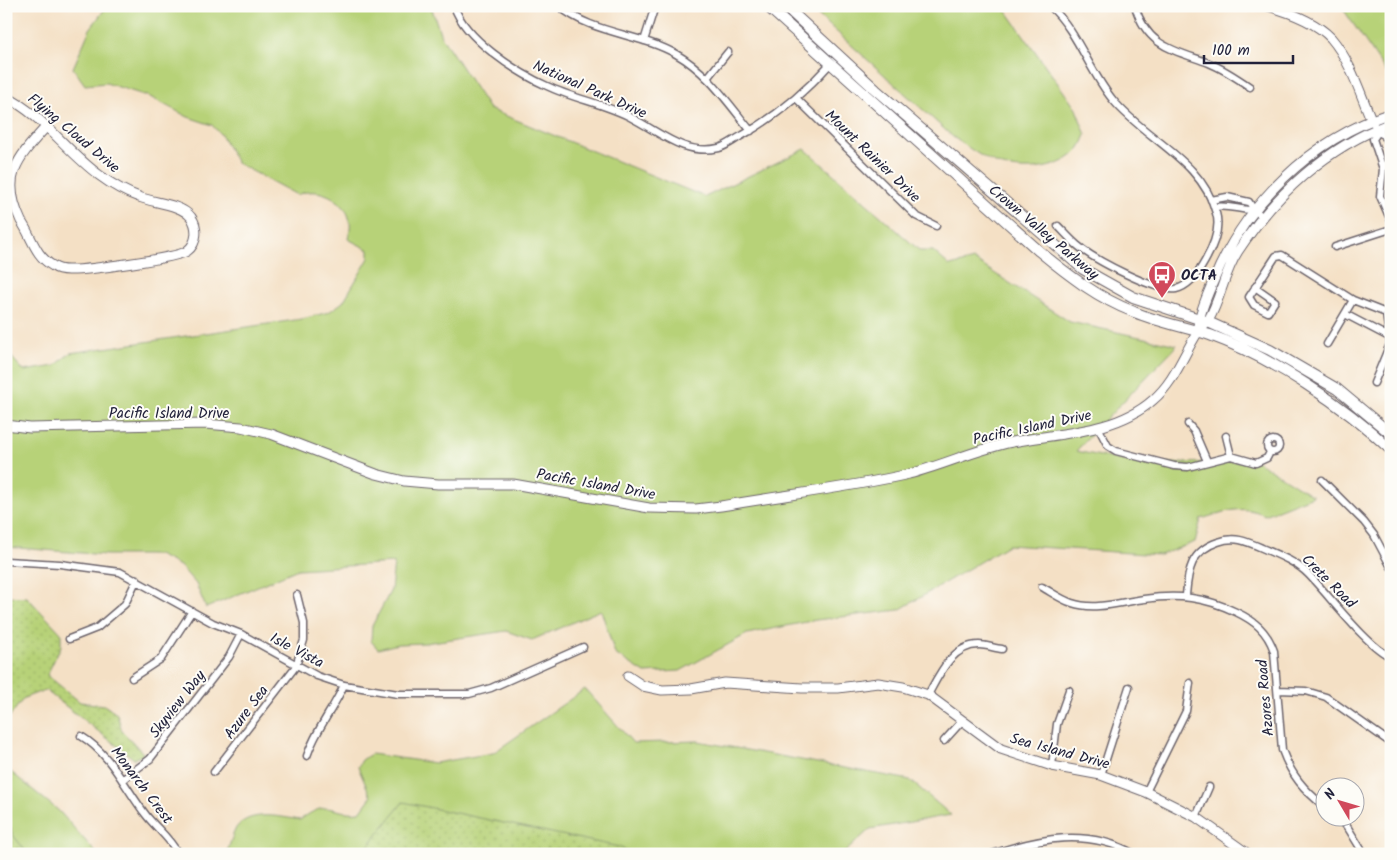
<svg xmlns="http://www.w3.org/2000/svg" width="1397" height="860" viewBox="0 0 1397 860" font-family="Kalam,sans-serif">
  <defs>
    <pattern id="park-dots" width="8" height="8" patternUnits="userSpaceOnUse" patternTransform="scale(1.25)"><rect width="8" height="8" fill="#b7d278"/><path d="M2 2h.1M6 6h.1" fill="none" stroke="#9db469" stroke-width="1.8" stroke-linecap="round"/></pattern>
  </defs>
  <rect width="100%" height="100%" fill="#fdfcf7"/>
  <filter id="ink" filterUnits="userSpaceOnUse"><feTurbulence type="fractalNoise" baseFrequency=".02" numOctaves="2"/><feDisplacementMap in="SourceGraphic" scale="10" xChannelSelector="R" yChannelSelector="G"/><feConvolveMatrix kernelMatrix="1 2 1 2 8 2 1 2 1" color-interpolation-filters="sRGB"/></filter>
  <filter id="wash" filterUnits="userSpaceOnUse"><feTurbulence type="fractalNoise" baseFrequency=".0096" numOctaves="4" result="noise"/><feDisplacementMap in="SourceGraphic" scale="20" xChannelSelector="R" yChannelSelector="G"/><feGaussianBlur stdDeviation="1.12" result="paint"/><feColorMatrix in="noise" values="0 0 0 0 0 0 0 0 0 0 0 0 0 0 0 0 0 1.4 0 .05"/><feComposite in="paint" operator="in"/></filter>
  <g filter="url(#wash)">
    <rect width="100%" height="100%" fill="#f4e0c5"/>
    <path fill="#b7d278" stroke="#6c7a5a" d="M107,6H431L441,36L489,109L705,197L805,149L920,251H933L950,266L974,260L1070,322L1177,345L1076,451L1140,464L1257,461L1313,496L1265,515C1241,504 1225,512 1201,519L1195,542L1160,555L1008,545L899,610L816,620L747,634L680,671L645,673L615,654L601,610L532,640L506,631L425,643L398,644L378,649L371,641L372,626L391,590L394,563L298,569L206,608L196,584L180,566L158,555H106L6,547V351L24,371L55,366L70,353L302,319L329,312L343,302L369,258V250L348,239C349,234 351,227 350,222C347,199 317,185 297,195L237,163L221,135L212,125L188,117L150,97L106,83L85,85L73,68L90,29Z
      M808,6H1003L1076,109L1086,135C1084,140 1082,145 1079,149C1062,169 1027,173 1003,166C985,160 969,148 953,137Z
      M1341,6H1391V79L1389,76Z
      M585,689L633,743L698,741L910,780L951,815L870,829L843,854H226C230,846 232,835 236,828C250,809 281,817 300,820C331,797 330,815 360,812L371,797L358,767L362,760L371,754L435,763L493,753Z
      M6,768L59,811L97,854H6Z"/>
    <path fill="url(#park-dots)" stroke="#6c7a5a" d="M6,596L27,597L61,633V646L47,675L80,702L104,705L117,714L122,731L144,754L134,759L45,690L24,698L6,721Z
      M403,802L619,847L633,854H362Z
      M6,816L13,835L28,854H6Z"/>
  </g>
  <g filter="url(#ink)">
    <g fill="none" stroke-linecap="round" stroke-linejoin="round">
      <defs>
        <path id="street" d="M454,6C465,39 516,72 547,86C574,99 606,104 632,118C661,133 685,156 719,148C727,146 735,139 743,135C777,116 804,93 830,64
          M559,6C592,34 639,33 676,54C708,72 728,103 751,131
          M1050,6C1078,32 1089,71 1113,100C1146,140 1202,160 1216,213C1221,229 1213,247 1205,261C1199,272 1190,286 1176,289C1155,292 1093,259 1077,245C1070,239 1064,232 1058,226
          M1135,6C1147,47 1174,50 1209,63C1224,69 1237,78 1250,87
          M644,41L655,6
          M708,77L728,52
          M797,99L916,216L936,226
          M1371,119L1378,132L1373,139L1383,169L1380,196L1391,221
          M1378,132L1384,135L1391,149
          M1383,169L1391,160
          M1211,200L1227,197L1249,202L1254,210L1262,216
          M1214,207C1229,204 1240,211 1254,210
          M1335,247L1391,229
          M1255,287L1275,301L1268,312L1254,305L1249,297C1258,283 1267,270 1276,256L1282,255L1353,300L1386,313H1391
          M1345,314L1389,337
          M1327,344L1353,300
          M1374,383L1390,344L1386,313
          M1188,424L1194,431L1207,461
          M1098,427L1108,446L1116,451L1174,466L1188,467L1231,456L1256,463L1267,458L1270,452
          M1226,436L1231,456
          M1267 446a6 6 0 1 1 12 0a6 6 0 1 1-12 0Z
          M1322,480L1364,522L1374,535L1391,567
          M6,561L60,564L120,572L213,623L241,634L317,676L344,685L398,694H469L491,688L583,647
          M1042,587C1051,592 1062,600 1072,603C1095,611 1121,602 1144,599C1178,594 1205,597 1236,612C1255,621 1267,631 1274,651L1282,750C1291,775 1304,790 1324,806
          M1186,595C1188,570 1191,551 1218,542C1235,536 1246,541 1262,548C1278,555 1295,561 1308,574C1329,595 1366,646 1391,657
          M69,639L97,628L125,604L137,579
          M132,678L161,659L192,611
          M1278,690L1306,691L1326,697L1391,743
          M928,695C939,675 952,645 979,645C986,645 994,648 1002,649
          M81,736C111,754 125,788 146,815C156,828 171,839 178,854
          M944,741L963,720
          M307,756C316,729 333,710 344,685
          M1052,766L1057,724L1069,690
          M214,772L296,666L304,640V623L297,595
          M1101,775L1129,687
          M122,780L150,759L229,657L241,634
          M1146,792L1186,711L1190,683
          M1196,817L1209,787
          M1339,818L1348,828L1364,854
          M992,854C1040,838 1088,828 1134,854"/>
        <path id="secondary" d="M1268,6C1289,12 1316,22 1331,38C1350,60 1360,93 1371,119
          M6,97C43,115 66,151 99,175C111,184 125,192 139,197C154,203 181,204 191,217C198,227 198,243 187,251C178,258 82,271 68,270C63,270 57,269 53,266C35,256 32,237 21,221C0,177 17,159 46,127
          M1198,326C1200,311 1207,296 1213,282C1244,205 1311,139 1391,113
          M6,425L30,428L205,424L241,427L271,434L376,474L404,481L438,484H513L649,508L696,509L721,506C784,495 848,488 909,474C944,465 977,449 1012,442C1058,433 1116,433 1153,400C1174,382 1182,358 1196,335C1199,329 1206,326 1209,319C1221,298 1224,272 1238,251C1275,194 1327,147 1391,123
          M628,676L643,686L662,690L691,689L725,683L802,688H838L878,683L903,687L928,695L1001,749L1052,766L1101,775L1146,792L1196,817L1248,854"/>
        <path id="primary" d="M767,6L1039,251C1068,275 1098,298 1134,312C1158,322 1185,327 1210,335C1271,357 1344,405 1391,450
          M785,6L876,90L1083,269L1133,297L1208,322L1270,350L1337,389L1391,434"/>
      </defs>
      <use href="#street" stroke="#6c646b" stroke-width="9"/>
      <use href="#secondary" stroke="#6c646b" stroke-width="11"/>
      <use href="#primary" stroke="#6c646b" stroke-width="12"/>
      <use href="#street" stroke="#fff" stroke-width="6"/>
      <use href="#secondary" stroke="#fff" stroke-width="9"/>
      <use href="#primary" stroke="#fff" stroke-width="10"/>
    </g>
  </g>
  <defs>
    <symbol id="bus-pin" viewBox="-11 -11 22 30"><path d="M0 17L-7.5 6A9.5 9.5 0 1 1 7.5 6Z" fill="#d1495b" stroke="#fdfcf7"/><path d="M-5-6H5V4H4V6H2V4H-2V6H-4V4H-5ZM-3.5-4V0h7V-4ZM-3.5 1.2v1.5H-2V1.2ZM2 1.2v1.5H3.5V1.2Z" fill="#fff"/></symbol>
  </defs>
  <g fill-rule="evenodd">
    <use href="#bus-pin" x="1146" y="259" width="32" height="43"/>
  </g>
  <g text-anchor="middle" stroke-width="4" stroke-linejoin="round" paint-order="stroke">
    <g font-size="15" fill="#22223b" stroke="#fdfcf7">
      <text transform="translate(590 89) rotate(24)" y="5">National Park Drive</text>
      <text transform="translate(74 133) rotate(40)" y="5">Flying Cloud Drive</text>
      <text transform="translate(873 156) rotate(44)" y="5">Mount Rainier Drive</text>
      <text transform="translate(1044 232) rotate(40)" y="5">Crown Valley Parkway</text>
      <text x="169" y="418">Pacific Island Drive</text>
      <text transform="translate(1032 427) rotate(-12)" y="5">Pacific Island Drive</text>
      <text transform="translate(596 484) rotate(10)" y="5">Pacific Island Drive</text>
      <text transform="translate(1329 581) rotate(45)" y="5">Crete Road</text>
      <text transform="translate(297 650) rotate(28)" y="5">Isle Vista</text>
      <text transform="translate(1265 698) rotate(-95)" y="5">Azores Road</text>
      <text transform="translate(177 704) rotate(-52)" y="5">Skyview Way</text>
      <text transform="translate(246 712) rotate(-53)" y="5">Azure Sea</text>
      <text transform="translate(1060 751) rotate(15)" y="5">Sea Island Drive</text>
      <text transform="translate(142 785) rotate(53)" y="5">Monarch Crest</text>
    </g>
    <g font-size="15" font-weight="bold" fill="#22223b" stroke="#fdfcf7" text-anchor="start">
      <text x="1181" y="280">OCTA</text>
    </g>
  </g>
  <rect width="1397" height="860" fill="none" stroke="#fdfcf7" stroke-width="25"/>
  <g transform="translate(1340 802) rotate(308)"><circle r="24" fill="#fdfcf7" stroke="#a5a5ac"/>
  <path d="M0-4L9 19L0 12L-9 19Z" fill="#d1495b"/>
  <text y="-8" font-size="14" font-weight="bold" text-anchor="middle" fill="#22223b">N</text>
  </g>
  <path d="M1204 55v8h89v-8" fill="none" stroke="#22223b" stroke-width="2.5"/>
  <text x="1212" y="55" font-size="15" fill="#22223b" stroke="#fdfcf7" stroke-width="4" paint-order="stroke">100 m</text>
</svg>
